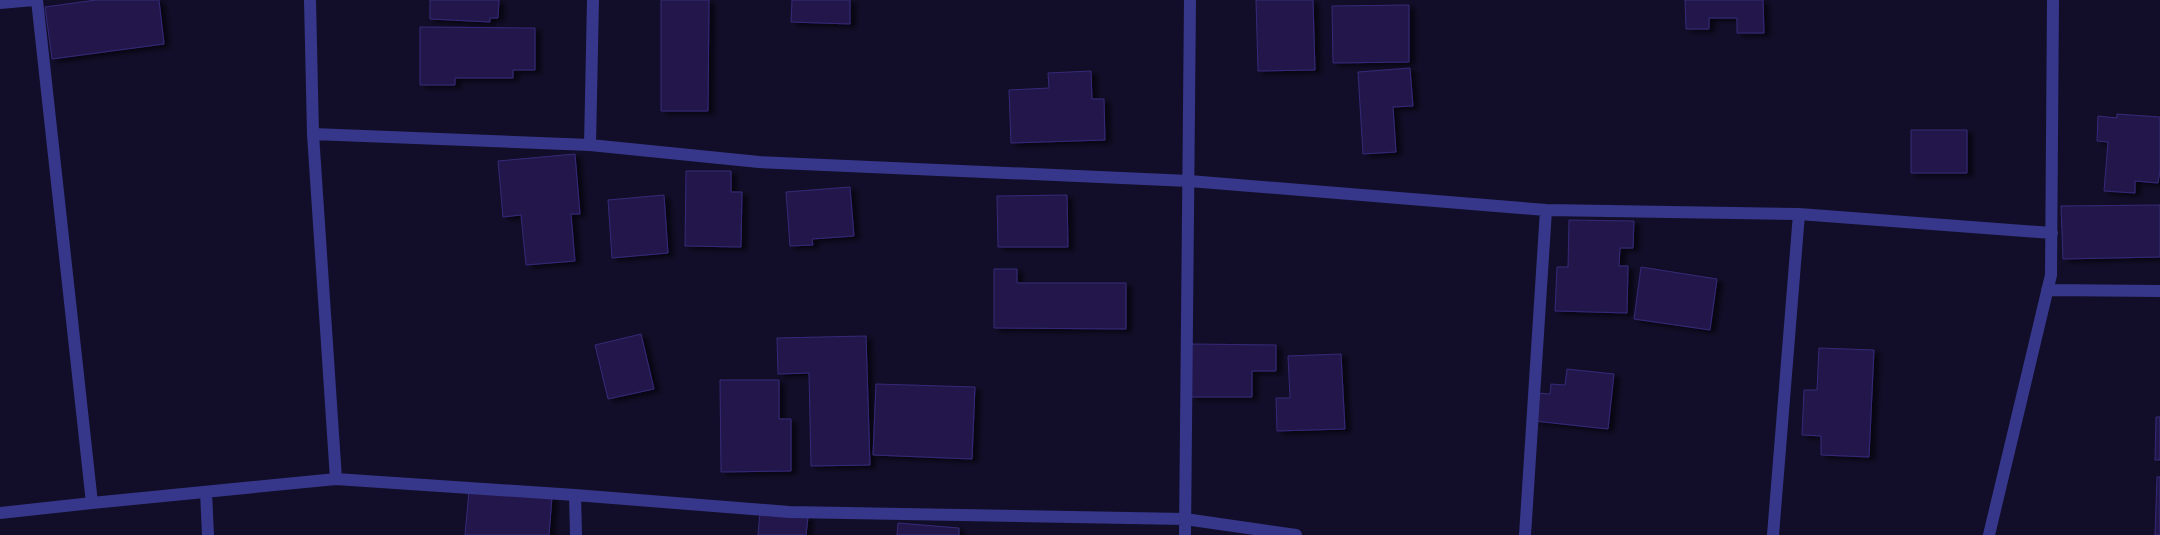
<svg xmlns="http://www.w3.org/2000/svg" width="2160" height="535" viewBox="0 0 2160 535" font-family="Inter,sans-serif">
  <defs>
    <filter id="shadow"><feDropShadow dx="5.5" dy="3" stdDeviation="2.5" flood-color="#0009"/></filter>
  </defs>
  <rect width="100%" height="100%" fill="#120e29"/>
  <path fill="#21194b" stroke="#362978" filter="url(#shadow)" d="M96,0H159L164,44L52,59L45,7Z
    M430,0H499L498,18H490V22L430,19Z
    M661,0H709L708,111H661Z
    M792,0H850V24L791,22Z
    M1256,0H1313L1315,70L1258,71Z
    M1685,0H1763L1764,33H1737V18H1709V29H1686Z
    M1409,5V62L1333,63L1332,6Z
    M420,27L535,28V70H513V78H455V85H420Z
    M1410,68L1413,106L1393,107L1396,152L1363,154L1358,72Z
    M1091,71L1092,99H1104L1105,140L1011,143L1009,90L1049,88L1048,73Z
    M2117,114L2160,117V170L2158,183L2135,181V193L2104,191L2108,142L2097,141L2098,116L2117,118Z
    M1911,130H1967V173H1911Z
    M575,154L580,214H571L575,261L526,265L521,215L503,217L498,161Z
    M686,171H731V192H742L741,247L685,246Z
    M850,187L854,236L812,239L813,245L790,246L786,192Z
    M664,195L668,253L612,258L608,200Z
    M1067,195L1068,247H998L997,196Z
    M2160,205V257L2063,259L2061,206Z
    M1569,220L1634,221L1633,248H1620L1619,266H1628L1627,313L1555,311L1557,267H1568Z
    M1641,267L1717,279L1710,330L1634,319Z
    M994,269H1017V283H1126V329L994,328Z
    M641,334L654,389L608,399L595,345Z
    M866,336L870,465L811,466L809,373L778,374L777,338Z
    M1191,344L1276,345V371H1252V397H1191Z
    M1819,348L1874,350L1869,457L1821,455V436L1802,435L1804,390H1817Z
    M1341,354L1345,429L1277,431L1276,398H1290L1288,356Z
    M1567,369L1614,374L1608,429L1534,421L1537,393L1550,394L1551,384L1565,385Z
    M720,380H779V419H791V471L721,472Z
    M876,384L975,387L972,459L873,455Z
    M2156,417H2160V460H2155Z
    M2157,477H2160V535H2155Z
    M469,491L552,497L549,535H465Z
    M760,512L808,517L806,535H758Z
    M898,523L959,528V535H897Z"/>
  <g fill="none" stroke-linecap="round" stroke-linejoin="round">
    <path stroke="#36378a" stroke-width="12" d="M310,0L313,134L336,479
      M593,0L590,145L759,162L1189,181L1546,210L1799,214L2052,233
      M0,3L34,0
      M313,134L590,145
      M2047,290L2160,291
      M206,492L208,535
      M575,495L576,535
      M92,503L336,479L575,495L789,512L1185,519L1296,535
      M0,513L92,503L37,0
      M1185,535L1190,0
      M1525,535L1546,210
      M1773,535L1799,214
      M1989,535L2051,275L2053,0"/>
  </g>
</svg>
